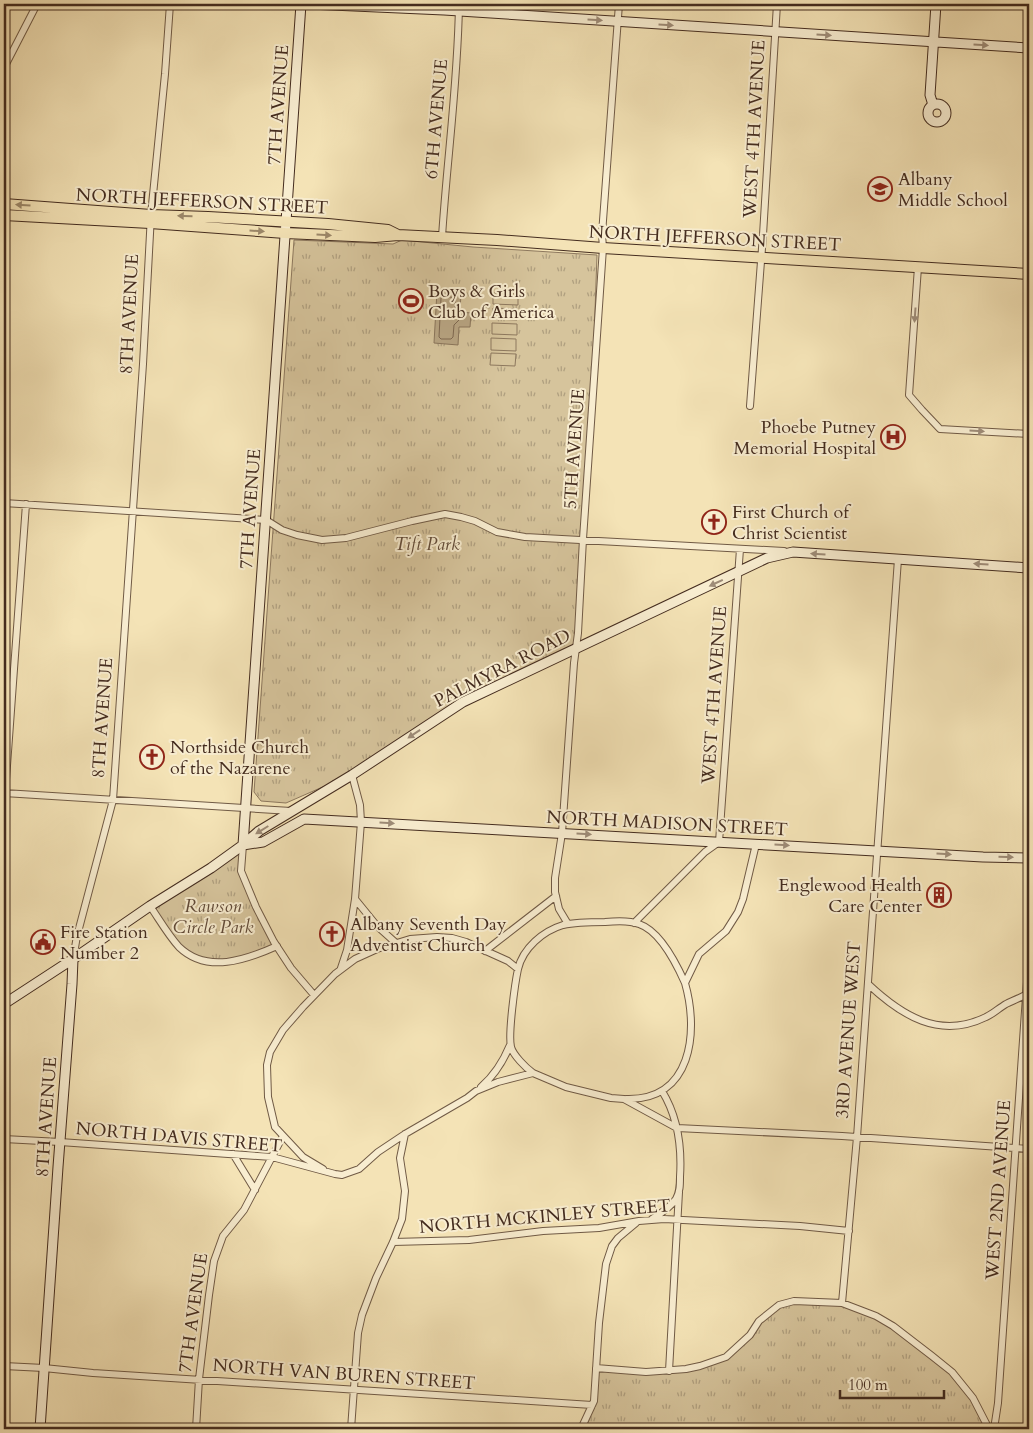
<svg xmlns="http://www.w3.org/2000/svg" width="1033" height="1433" viewBox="0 0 1033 1433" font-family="Cardo,serif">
  <defs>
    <pattern id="grass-tufts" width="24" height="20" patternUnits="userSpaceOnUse" patternTransform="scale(1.25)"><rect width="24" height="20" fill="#d6c49c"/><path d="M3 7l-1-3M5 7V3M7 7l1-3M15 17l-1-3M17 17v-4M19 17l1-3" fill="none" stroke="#af9f7f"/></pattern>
  </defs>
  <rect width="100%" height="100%" fill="#f4e3b6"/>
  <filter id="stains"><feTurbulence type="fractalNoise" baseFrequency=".004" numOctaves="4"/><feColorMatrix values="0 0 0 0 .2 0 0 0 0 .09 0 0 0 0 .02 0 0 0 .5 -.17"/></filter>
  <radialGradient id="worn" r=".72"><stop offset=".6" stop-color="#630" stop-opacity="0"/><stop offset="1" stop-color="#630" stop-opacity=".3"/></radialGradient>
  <path fill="url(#grass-tufts)" stroke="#8d785e" d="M294,240L393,244L402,240L473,247L597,255L593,367L575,648L462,702L350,775L286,803L261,801L254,792Z
    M241,846L240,868L276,946L236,960H207L190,954L180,945L151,907Z
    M783,1304H842L890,1325L961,1383L988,1429H582L595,1402L598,1370L646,1374L715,1363Z"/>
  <path fill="#d6c49c" stroke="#8d785e" d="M493,293L518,294V305L493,304Z
    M493,308L517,309V320L492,319Z
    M492,323L517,324V335L492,334Z
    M491,338L516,339V351L491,350Z
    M491,353L516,354L515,366L490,365Z"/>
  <path fill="#b8a583" stroke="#8a755b" d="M437,291L461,292L460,312L471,313L470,327H459L458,345L434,343Z"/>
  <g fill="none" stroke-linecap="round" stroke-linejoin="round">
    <path stroke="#7e6851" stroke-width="1" d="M444,296L455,298V313L460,319L454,325L453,337L451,339H441L439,337L441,298Z"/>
    <defs>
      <path id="street" d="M258,4L283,5L300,4
        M4,68L37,4
        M442,237C447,159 458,82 459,4
        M918,267L909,395L922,410L940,429L1029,434
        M750,406L763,235L777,4
        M4,503L266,520L282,530L297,535L322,540L346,538L412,521L445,514L461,517L475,521L497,532L525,537L784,551
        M352,775L360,805L361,822L355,899L377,926L396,943
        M4,793L291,811
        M5,793L26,504
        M243,845L241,871L256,907L274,942L291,968L314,995
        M150,906C159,919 168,935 179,947C207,974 246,960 277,946
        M634,923L705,852L719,842L740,549
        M568,924L559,909L555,892V878L562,833L574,663L578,633L583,539L603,248L602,234L619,4
        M485,951L556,896
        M73,959L77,936L113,800L143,364L151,215L165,74L170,4
        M341,968L347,950L355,899
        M518,969C523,948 543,931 563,925C576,922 591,922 605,922C615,921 629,920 639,924C660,931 677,965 685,983
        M868,984C901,1015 939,1040 986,1017C993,1014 999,1008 1006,1004C1012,1001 1020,998 1027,994
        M481,1087C495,1075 503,1062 510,1045
        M626,1099C692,1101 699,1032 685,983L699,954L726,931L738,912L743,899L756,844
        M4,1139L60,1142L272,1157L335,1174L342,1175L359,1169L378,1152L405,1134L467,1098L476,1091L498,1082L533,1073L566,1087L611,1098L624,1099L677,1128L842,1136L1029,1149
        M233,1154L255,1190
        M323,1169L303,1157L275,1127L268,1097L267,1065L270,1052L283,1030L303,1007L335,974L355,959L377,949L410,939L437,937L452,938L466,942L508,961L518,969C515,983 508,1034 511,1047C513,1055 526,1068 533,1073
        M652,1219C660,1214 670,1208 676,1199C680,1192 680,1185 680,1177C682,1146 678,1117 662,1091
        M393,1242L469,1240L543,1231L599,1228L639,1221L664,1219L800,1226L849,1231
        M842,1303L857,1137L898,559
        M4,1366L44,1368L93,1373L592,1405
        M596,1368L646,1372L686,1369L700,1366L726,1357L750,1335L759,1321L779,1305L794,1301L842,1303L876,1316L893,1326L932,1356L952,1372L973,1398L989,1429
        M669,1371L679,1192
        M196,1429L199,1379L209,1295L214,1261L223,1236L244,1210L283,1136
        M351,1429L358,1333L362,1315L376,1278L393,1242L402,1219L405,1191L400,1158L405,1134
        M581,1429L594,1401L599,1323L606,1264L612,1246L618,1238L636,1223
        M994,1429L998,1403L1029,953"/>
      <path id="secondary" d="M309,4L444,10L1029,48
        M928 113a9 9 0 1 1 18 0a9 9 0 1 1-18 0Z
        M933,105L930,95L936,4
        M243,845L301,4
        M243,845L263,842L304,819L983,857L1029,858
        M4,1004L73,959L150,906L211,868L243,845L259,831L352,775L463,702L767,558L793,552L1029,568
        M40,1429L58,1167L72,984L73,959"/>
      <path id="primary" d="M4,204L151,215L208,217L328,224L388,230L398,235
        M4,215L150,223L285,233L375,237L398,235L497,240L603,248L1029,274"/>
    </defs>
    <use href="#street" stroke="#705a45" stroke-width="8"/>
    <use href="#secondary" stroke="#442c1f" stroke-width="11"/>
    <use href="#primary" stroke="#442c1f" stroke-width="12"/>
    <use href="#street" stroke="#f8edd0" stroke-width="6"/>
    <use href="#secondary" stroke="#f8edd0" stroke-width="9"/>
    <use href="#primary" stroke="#f4e3b6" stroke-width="10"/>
  </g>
  <defs><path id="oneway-solid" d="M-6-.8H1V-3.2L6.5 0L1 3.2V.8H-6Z" transform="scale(1.25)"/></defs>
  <g fill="#9e8c78">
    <use href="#oneway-solid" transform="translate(595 20) rotate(4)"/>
    <use href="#oneway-solid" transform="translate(666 25) rotate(4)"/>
    <use href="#oneway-solid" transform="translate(824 35) rotate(4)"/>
    <use href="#oneway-solid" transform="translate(981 45) rotate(4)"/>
    <use href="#oneway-solid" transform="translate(915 315) rotate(94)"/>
    <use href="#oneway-solid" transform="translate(977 431) rotate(4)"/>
    <use href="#oneway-solid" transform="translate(818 554) rotate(-176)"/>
    <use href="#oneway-solid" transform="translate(981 564) rotate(-176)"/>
    <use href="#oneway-solid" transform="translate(716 583) rotate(155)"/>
    <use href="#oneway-solid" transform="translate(414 734) rotate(146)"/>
    <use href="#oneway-solid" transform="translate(387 823) rotate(3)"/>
    <use href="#oneway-solid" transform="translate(262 830) rotate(148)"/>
    <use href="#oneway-solid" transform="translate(584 834) rotate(3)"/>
    <use href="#oneway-solid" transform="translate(782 845) rotate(3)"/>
    <use href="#oneway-solid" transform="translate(944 854) rotate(3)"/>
    <use href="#oneway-solid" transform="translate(1006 857) rotate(2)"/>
  </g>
  <g fill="#9c886a">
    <use href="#oneway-solid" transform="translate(23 205) rotate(-176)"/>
    <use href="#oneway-solid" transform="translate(185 216) rotate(-178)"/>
    <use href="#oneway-solid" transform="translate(257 231) rotate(4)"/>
    <use href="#oneway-solid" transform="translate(324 235) rotate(3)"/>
  </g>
  <defs>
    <symbol id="school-ring" viewBox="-11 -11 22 22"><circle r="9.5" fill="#f8edd0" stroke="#8f2418" stroke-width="1.5"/><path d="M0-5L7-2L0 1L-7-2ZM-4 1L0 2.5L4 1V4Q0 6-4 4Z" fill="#8f2418"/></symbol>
    <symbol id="stadium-ring" viewBox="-11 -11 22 22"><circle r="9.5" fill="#f8edd0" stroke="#8f2418" stroke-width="1.5"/><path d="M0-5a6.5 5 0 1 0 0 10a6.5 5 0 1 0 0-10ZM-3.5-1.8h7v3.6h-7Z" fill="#8f2418"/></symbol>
    <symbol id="hospital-ring" viewBox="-11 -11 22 22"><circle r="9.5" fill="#f8edd0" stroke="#8f2418" stroke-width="1.5"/><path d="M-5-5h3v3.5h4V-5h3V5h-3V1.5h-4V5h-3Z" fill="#8f2418"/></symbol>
    <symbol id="church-ring" viewBox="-11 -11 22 22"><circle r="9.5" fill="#f8edd0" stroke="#8f2418" stroke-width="1.5"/><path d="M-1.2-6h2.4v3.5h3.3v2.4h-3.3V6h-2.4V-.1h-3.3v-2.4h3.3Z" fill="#8f2418"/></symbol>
    <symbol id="building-ring" viewBox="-11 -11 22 22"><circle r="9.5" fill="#f8edd0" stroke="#8f2418" stroke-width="1.5"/><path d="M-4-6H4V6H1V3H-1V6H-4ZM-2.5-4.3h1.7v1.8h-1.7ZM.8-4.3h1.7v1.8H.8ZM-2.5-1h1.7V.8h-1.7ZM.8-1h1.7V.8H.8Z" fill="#8f2418"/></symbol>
    <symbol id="civic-ring" viewBox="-11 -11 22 22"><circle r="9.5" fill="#f8edd0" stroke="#8f2418" stroke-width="1.5"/><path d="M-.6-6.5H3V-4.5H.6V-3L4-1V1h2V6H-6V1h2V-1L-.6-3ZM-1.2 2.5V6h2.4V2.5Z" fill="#8f2418"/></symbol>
  </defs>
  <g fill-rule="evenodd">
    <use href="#school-ring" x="866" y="175" width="28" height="28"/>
    <use href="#stadium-ring" x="397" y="287" width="28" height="28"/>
    <use href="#hospital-ring" x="879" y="423" width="28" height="28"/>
    <use href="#church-ring" x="700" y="508" width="28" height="28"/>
    <use href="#church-ring" x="138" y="743" width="28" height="28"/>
    <use href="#building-ring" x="925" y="881" width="28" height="28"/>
    <use href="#church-ring" x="318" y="920" width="28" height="28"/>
    <use href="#civic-ring" x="29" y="928" width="28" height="28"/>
  </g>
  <g text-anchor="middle" stroke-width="4" stroke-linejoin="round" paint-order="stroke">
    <g font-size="18" fill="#442c1f" stroke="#f8edd0">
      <text transform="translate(278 105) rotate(-86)" y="6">7TH AVENUE</text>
      <text transform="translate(436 119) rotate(-85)" y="6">6TH AVENUE</text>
      <text transform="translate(754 129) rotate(-87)" y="6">WEST 4TH AVENUE</text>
      <text transform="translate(202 201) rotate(3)" y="6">NORTH JEFFERSON STREET</text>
      <text transform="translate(715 238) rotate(3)" y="6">NORTH JEFFERSON STREET</text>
      <text transform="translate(129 314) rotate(-87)" y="6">8TH AVENUE</text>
      <text transform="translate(574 449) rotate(-86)" y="6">5TH AVENUE</text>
      <text transform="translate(250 509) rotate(-86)" y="6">7TH AVENUE</text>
      <text transform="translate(502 668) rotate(-27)" y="6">PALMYRA ROAD</text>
      <text transform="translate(714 695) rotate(-86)" y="6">WEST 4TH AVENUE</text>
      <text transform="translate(102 718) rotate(-86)" y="6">8TH AVENUE</text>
      <text transform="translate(667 823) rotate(3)" y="6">NORTH MADISON STREET</text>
      <text transform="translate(848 1030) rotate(-86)" y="6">3RD AVENUE WEST</text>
      <text transform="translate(46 1117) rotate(-86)" y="6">8TH AVENUE</text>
      <text transform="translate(179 1137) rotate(5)" y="6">NORTH DAVIS STREET</text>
      <text transform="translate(998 1190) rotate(-86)" y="6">WEST 2ND AVENUE</text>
      <text transform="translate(545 1216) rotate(-5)" y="6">NORTH MCKINLEY STREET</text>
      <text transform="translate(193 1313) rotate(-82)" y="6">7TH AVENUE</text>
      <text transform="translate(344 1374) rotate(4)" y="6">NORTH VAN BUREN STREET</text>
    </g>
    <g font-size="18" fill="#442c1f" stroke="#f8edd0" text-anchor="start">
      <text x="898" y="185">Albany<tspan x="898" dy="21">Middle School</tspan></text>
      <text x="428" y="297">Boys &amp; Girls<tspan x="428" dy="21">Club of America</tspan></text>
      <text x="876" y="433" text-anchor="end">Phoebe Putney<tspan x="876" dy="21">Memorial Hospital</tspan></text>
      <text x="732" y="518">First Church of<tspan x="732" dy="21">Christ Scientist</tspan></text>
      <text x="170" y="753">Northside Church<tspan x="170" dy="21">of the Nazarene</tspan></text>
      <text x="922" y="891" text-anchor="end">Englewood Health<tspan x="922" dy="21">Care Center</tspan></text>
      <text x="350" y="930">Albany Seventh Day<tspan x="350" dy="21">Adventist Church</tspan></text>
      <text x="60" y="938">Fire Station<tspan x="60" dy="21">Number 2</tspan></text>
    </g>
    <g font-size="18" font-style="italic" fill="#614a38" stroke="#f8edd0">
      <text x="427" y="550">Tift Park</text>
      <text x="213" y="912">Rawson<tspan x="213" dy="21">Circle Park</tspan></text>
    </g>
  </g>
  <rect width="1033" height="1433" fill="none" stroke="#f4e3b6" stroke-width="20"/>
  <rect x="5" y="5" width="1023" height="1423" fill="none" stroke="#442c1f" stroke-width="2.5"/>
  <rect x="10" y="10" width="1013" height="1413" fill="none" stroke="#442c1f"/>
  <path d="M840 1390v8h104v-8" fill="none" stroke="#442c1f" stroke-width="2.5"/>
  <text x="848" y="1390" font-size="15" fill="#442c1f" stroke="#f8edd0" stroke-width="4" paint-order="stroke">100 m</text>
  <rect width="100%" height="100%" filter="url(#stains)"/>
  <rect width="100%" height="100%" fill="url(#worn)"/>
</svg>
